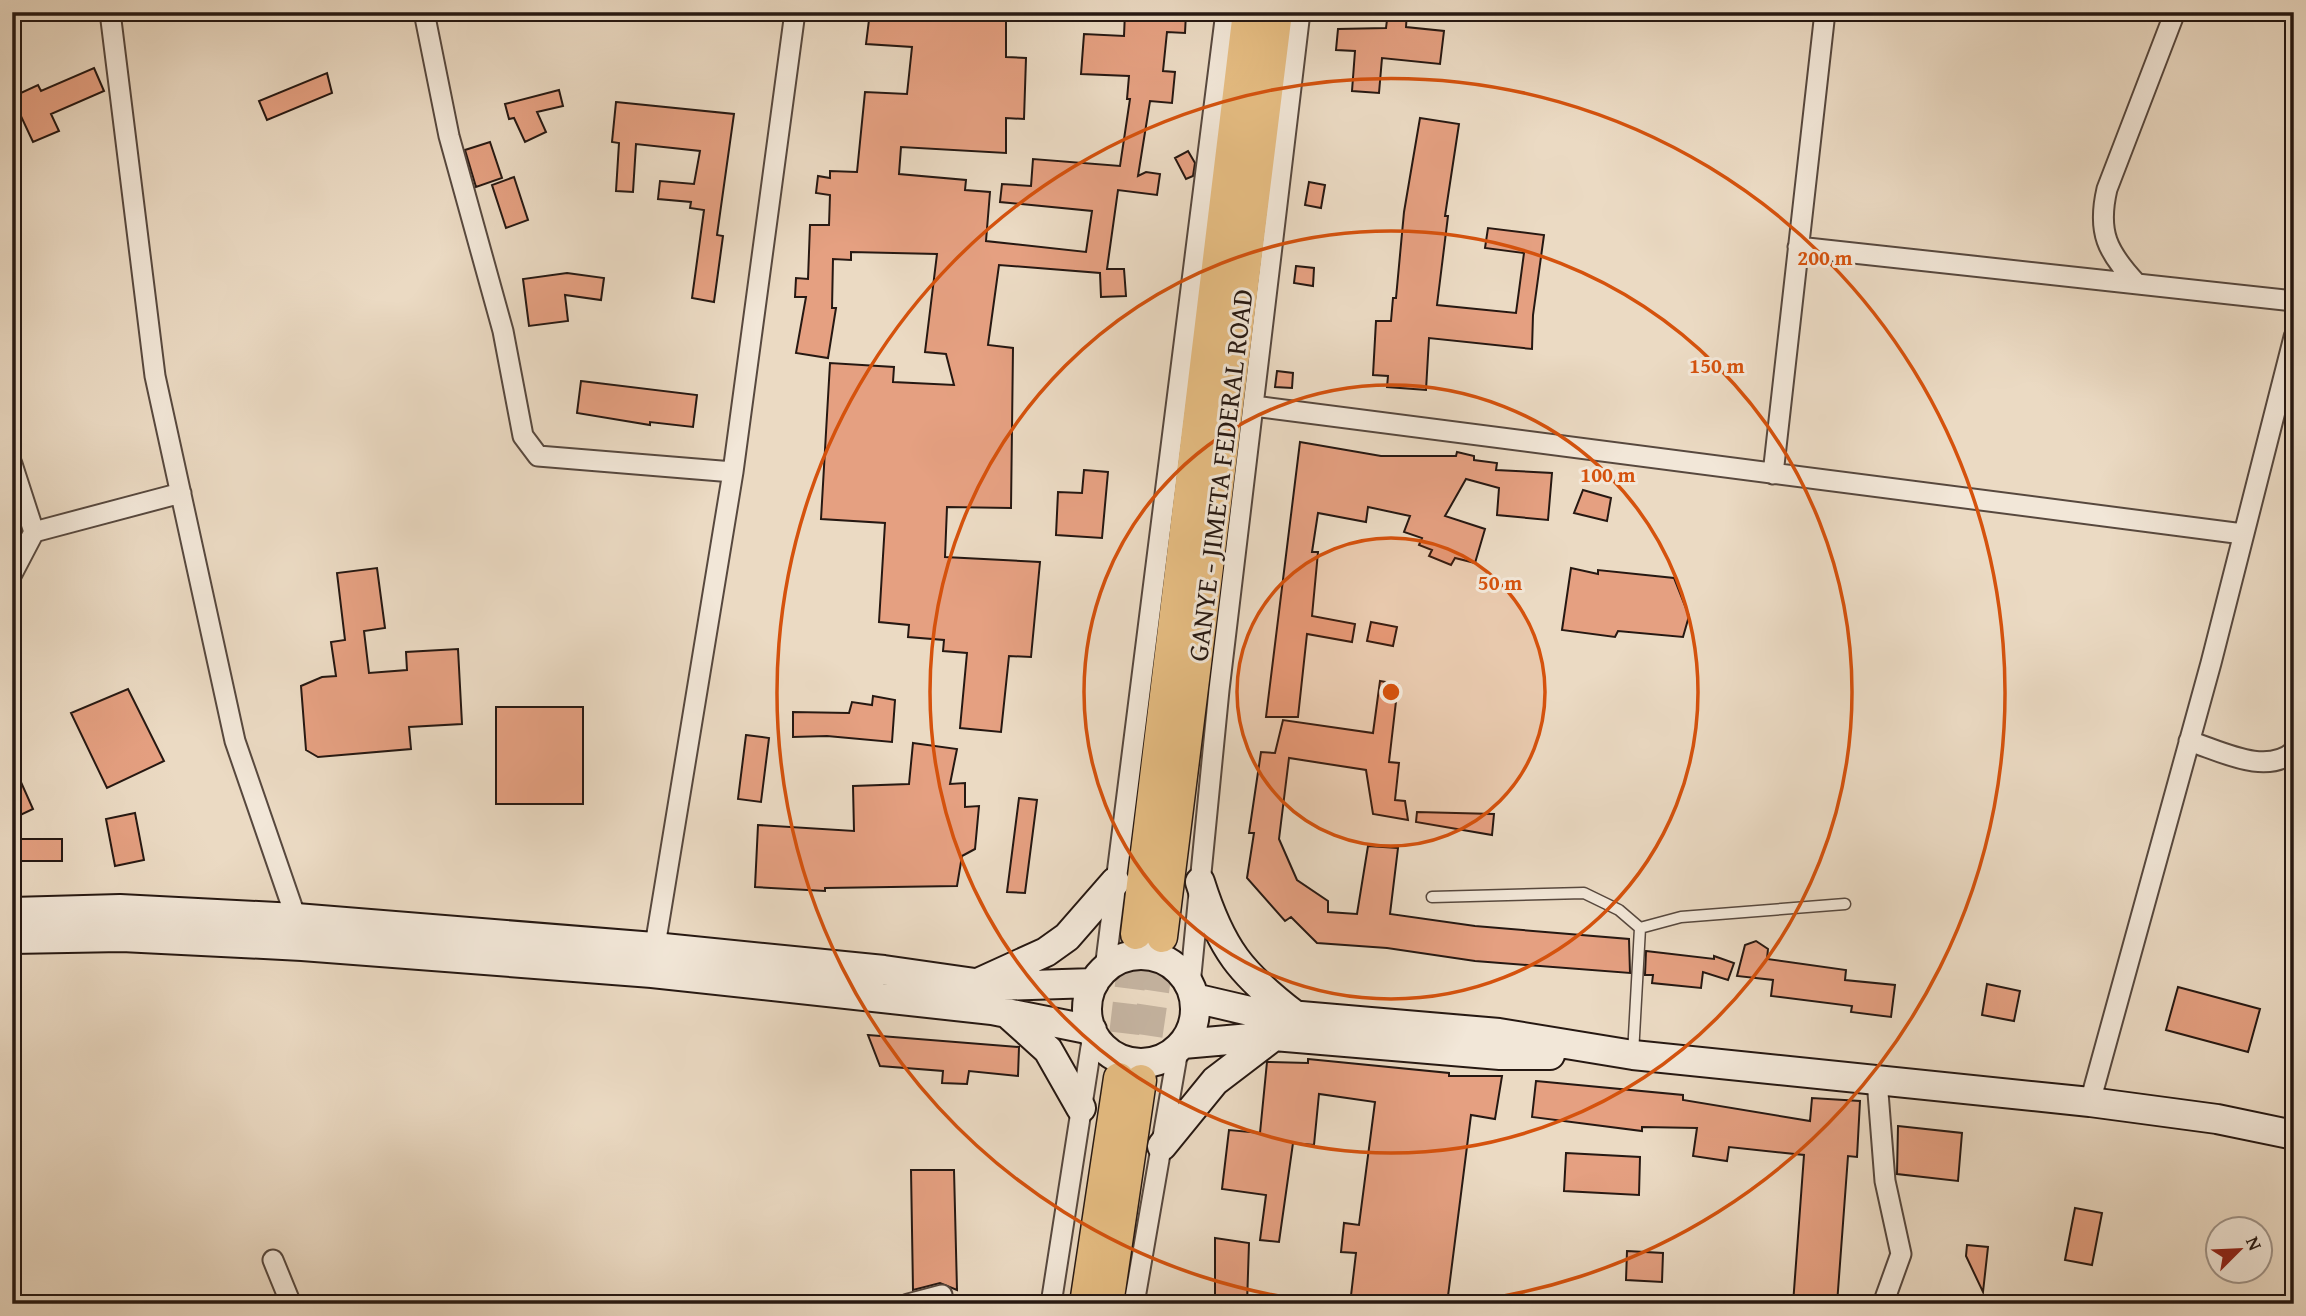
<svg xmlns="http://www.w3.org/2000/svg" width="2306" height="1316" viewBox="0 0 2306 1316" font-family="'Gentium Book Plus',serif">
  <rect width="100%" height="100%" fill="#ebdac3"/>
  <filter id="stains"><feTurbulence type="fractalNoise" baseFrequency=".00286" numOctaves="4"/><feColorMatrix values="0 0 0 0 .2 0 0 0 0 .09 0 0 0 0 .02 0 0 0 .5 -.17"/></filter>
  <radialGradient id="worn" r=".72"><stop offset=".6" stop-color="#630" stop-opacity="0"/><stop offset="1" stop-color="#630" stop-opacity=".3"/></radialGradient>
  <path fill="#e5a081" stroke="#261812" stroke-width="2" d="M870,12H1006V57L1026,58L1024,119L1006,118V153L901,147L899,174L966,180L965,190L990,192L986,241L1086,252L1092,211L1000,202L1002,184L1031,186L1033,159L1120,166L1130,99H1127L1129,76L1081,74L1084,34L1124,36L1125,12L1186,13L1185,33L1167,32L1163,71L1175,72L1172,103L1150,101L1138,176L1146,172L1160,174L1157,195L1118,190L1107,269H1124L1126,296L1101,297L1100,273L999,265L988,345L1013,348L1011,508L947,507L945,557L1040,562L1031,657L1009,656L1001,732L960,728L967,653L943,651L944,640L908,637L909,625L879,622L885,523L821,519L830,363L894,367L893,382L954,385L946,354L925,352L937,254L851,252V260L833,259L832,308H836L828,358L796,353L806,297H795L796,278L808,279L810,225H829L830,195L816,193L818,176L830,178V171L857,172L865,92L907,94L912,47L866,44Z
    M1388,12H1407L1406,27L1444,31L1440,64L1382,58L1379,93L1352,91L1355,51L1336,50L1338,29L1386,28Z
    M94,68L104,91L51,114L59,131L33,142L12,97L38,85L41,91Z
    M327,73L332,93L267,120L259,101Z
    M559,90L563,106L537,112L546,132L525,142L514,118L509,119L505,104Z
    M616,102L734,114L717,235L723,236L714,302L692,298L704,210L690,208L691,202L658,199L660,181L694,184L700,151L636,144L633,192L616,191L619,143L612,142Z
    M1420,118L1459,124L1445,216H1448L1437,305L1516,313L1524,253L1485,248L1488,228L1544,235L1533,315L1532,349L1429,338L1426,390L1387,387L1388,376L1373,375L1376,321H1391L1393,298H1396L1404,212Z
    M490,142L502,178L476,187L465,150Z
    M1188,151L1195,163L1193,176L1186,179L1175,158Z
    M514,177L528,220L506,228L492,185Z
    M1309,182L1325,185L1321,208L1305,205Z
    M1296,266L1314,268L1313,286L1294,283Z
    M567,273L604,278L601,300L565,295L568,321L529,326L523,279Z
    M1277,371L1293,373L1292,388L1275,387Z
    M581,381L697,395L693,427L650,422V425L577,413Z
    M1300,442L1381,456H1456L1457,452L1474,456V460L1497,463L1496,470L1552,473L1548,520L1497,515L1499,488L1466,479L1445,516L1485,529L1475,563L1455,558L1451,565L1429,556L1432,550L1419,545L1422,538L1404,532L1410,516L1368,507L1366,522L1318,513L1312,552H1318L1312,616L1355,624L1352,642L1307,634L1298,717H1266Z
    M1084,470L1108,472L1102,538L1056,535L1058,492L1082,493Z
    M1583,490L1611,498L1607,521L1574,513Z
    M377,568L385,628L364,631L369,673L407,670L406,652L458,649L462,724L409,727L411,749L318,757L306,750L301,686L322,677L336,676L331,642L345,640L337,573Z
    M1571,568L1598,574V570L1674,578L1689,616L1683,637L1618,631L1615,637L1562,630Z
    M1371,622L1397,627L1393,646L1367,641Z
    M1380,681L1398,684L1389,762L1399,763L1395,800L1405,801L1408,820L1373,814L1366,770L1289,758L1279,839L1297,880L1328,901V912L1357,914L1368,846L1398,848L1390,914L1475,926L1629,939L1630,973L1475,961L1387,948L1317,943L1291,917L1285,921L1247,878L1254,833H1249L1261,752L1275,753L1283,720L1373,733Z
    M128,689L164,761L107,788L71,713Z
    M873,696L895,700L892,742L827,736L793,737V712L849,713L852,702L872,705Z
    M496,707H583V804H496Z
    M746,735L769,738L761,802L738,799Z
    M913,743L957,749L950,784L965,783V807L979,806L975,849L962,856L957,886L825,888V891L755,887L758,825L854,831L853,786L909,784Z
    M12,762L33,809L12,819Z
    M1019,798L1037,800L1025,893L1007,892Z
    M1417,812L1494,814L1492,835L1416,822Z
    M135,813L144,860L115,866L106,819Z
    M12,839H62V861H12Z
    M1756,941L1768,949L1767,959L1846,970L1845,980L1895,985L1891,1017L1851,1012L1852,1006L1771,996L1773,980L1737,976L1745,945Z
    M1646,951L1714,959V956L1734,963L1728,980L1703,972L1701,988L1652,983L1653,975H1645Z
    M1987,984L2020,991L2014,1021L1982,1015Z
    M2178,987L2260,1009L2248,1052L2166,1030Z
    M868,1035L1019,1047L1018,1076L969,1071L967,1084L942,1083L943,1071L880,1066Z
    M1308,1059L1449,1073V1076H1502L1495,1119L1471,1115L1447,1304H1350L1356,1253L1341,1252L1344,1223L1359,1225L1375,1102L1319,1094L1314,1145L1293,1143L1279,1242L1260,1240L1266,1195L1222,1189L1229,1130L1260,1133L1267,1062L1308,1063Z
    M1536,1081L1683,1095V1100L1810,1121L1812,1098L1860,1101L1857,1157L1848,1156L1837,1304H1793L1804,1155L1729,1147L1727,1161L1693,1156L1697,1128L1642,1127V1131L1532,1117Z
    M1898,1126L1962,1133L1958,1181L1897,1174Z
    M1566,1153L1640,1157L1639,1195L1564,1191Z
    M911,1170H954L957,1290L940,1283L913,1290Z
    M2075,1208L2102,1213L2092,1265L2065,1260Z
    M1215,1238L1249,1243L1247,1304H1215Z
    M1967,1245L1988,1247L1983,1292L1966,1256Z
    M1627,1251L1663,1253L1662,1282L1626,1280Z"/>
  <g fill="none" stroke-linecap="round" stroke-linejoin="round">
    <path stroke="#c4b3a0" stroke-width="30" stroke-dasharray="30 15" stroke-linecap="butt" d="M1119,1078L1136,934
      M1141,1080L1162,937"/>
    <defs>
      <path id="service" d="M1432,897L1584,893L1619,910L1640,928L1633,1054
        M1640,928L1681,917L1845,904"/>
      <path id="minor" d="M110,12L155,376L235,741L296,918
        M424,12L449,136L503,331L523,436L538,456L733,472
        M1798,247L2294,301
        M2137,284C2107,252 2097,232 2107,189L2175,12
        M1254,406L2243,534
        M12,464L34,532L12,574
        M1773,474L1825,12
        M34,532L181,493
        M2189,741C2221,751 2266,776 2294,751
        M653,958L733,472L795,12
        M1105,969L1226,12
        M1190,985L1219,690L1300,12
        M1877,1080L1885,1181L1901,1254L1883,1304
        M2090,1102L2211,663L2294,337
        M273,1260L291,1304
        M908,1304L942,1295
        M1051,1304L1093,1034
        M1134,1304L1178,1050"/>
      <path id="secondary" d="M1200,882C1221,949 1241,974 1296,1016
        M12,912L120,909L296,918L654,947L884,970L996,986L1094,983
        M12,939L122,937L302,946L652,973L992,1010L1092,1030
        M1087 1009a54 54 0 1 1 108 0a54 54 0 1 1-108 0Z
        M980,982L1046,952L1067,937L1115,882
        M1194,998L1254,1012L1499,1033L1633,1055L2090,1102L2217,1119L2294,1135
        M1007,1013L1048,1050L1081,1108
        M1183,1044L1274,1036L1500,1055H1550
        M1162,1146L1215,1081L1274,1036"/>
      <path id="primary" d="M1136,934L1248,12
        M1162,937L1277,12
        M1085,1304L1119,1078
        M1108,1304L1141,1080"/>
    </defs>
    <use href="#service" stroke="#57483e" stroke-width="13"/>
    <use href="#minor" stroke="#57483e" stroke-width="23"/>
    <use href="#secondary" stroke="#261812" stroke-width="32"/>
    <use href="#primary" stroke="#261812" stroke-width="33"/>
    <use href="#service" stroke="#f2e7d8" stroke-width="10"/>
    <use href="#minor" stroke="#f2e7d8" stroke-width="19"/>
    <use href="#secondary" stroke="#f2e7d8" stroke-width="28"/>
    <use href="#primary" stroke="#e6bd82" stroke-width="30"/>
  </g>
  <circle cx="1391" cy="692" r="154" fill="#d5520d" fill-opacity=".12"/>
  <g fill="none" stroke="#d5520d" stroke-width="3.5">
    <circle cx="1391" cy="692" r="154"/>
    <circle cx="1391" cy="692" r="307"/>
    <circle cx="1391" cy="692" r="461"/>
    <path d="M1337 1304A614 614 0 1 1 1445 1304"/>
  </g>
  <g text-anchor="middle" stroke-width="6" stroke-linejoin="round" paint-order="stroke">
    <g font-size="28" fill="#261812" stroke="#f2e7d8">
      <text transform="translate(1220 475) rotate(-83)" y="10">GANYE - JIMETA FEDERAL ROAD</text>
    </g>
  </g>
  <circle cx="1391" cy="692" r="10" fill="#d5520d" stroke="#f2e7d8" stroke-width="3.5"/>
  <g font-size="21" text-anchor="middle" font-weight="bold" fill="#d5520d" stroke="#f2e7d8" stroke-width="6" stroke-linejoin="round" paint-order="stroke">
    <text x="1825" y="265">200 m</text>
    <text x="1717" y="373">150 m</text>
    <text x="1608" y="482">100 m</text>
    <text x="1500" y="590">50 m</text>
  </g>
  <rect width="2306" height="1316" fill="none" stroke="#ebdac3" stroke-width="42"/>
  <rect x="14" y="14" width="2278" height="1288" fill="none" stroke="#261812" stroke-width="3.5"/>
  <rect x="21" y="21" width="2264" height="1274" fill="none" stroke="#261812" stroke-width="2"/>
  <g transform="translate(2239 1250) rotate(66)"><circle r="33" fill="#f2e7d8" stroke="#a09489" stroke-width="2"/>
  <path d="M0-5L12 26L0 18L-12 26Z" fill="#8f2418"/>
  <text y="-10" font-size="19" font-weight="bold" text-anchor="middle" fill="#261812">N</text>
  </g>
  <rect width="100%" height="100%" filter="url(#stains)"/>
  <rect width="100%" height="100%" fill="url(#worn)"/>
</svg>
